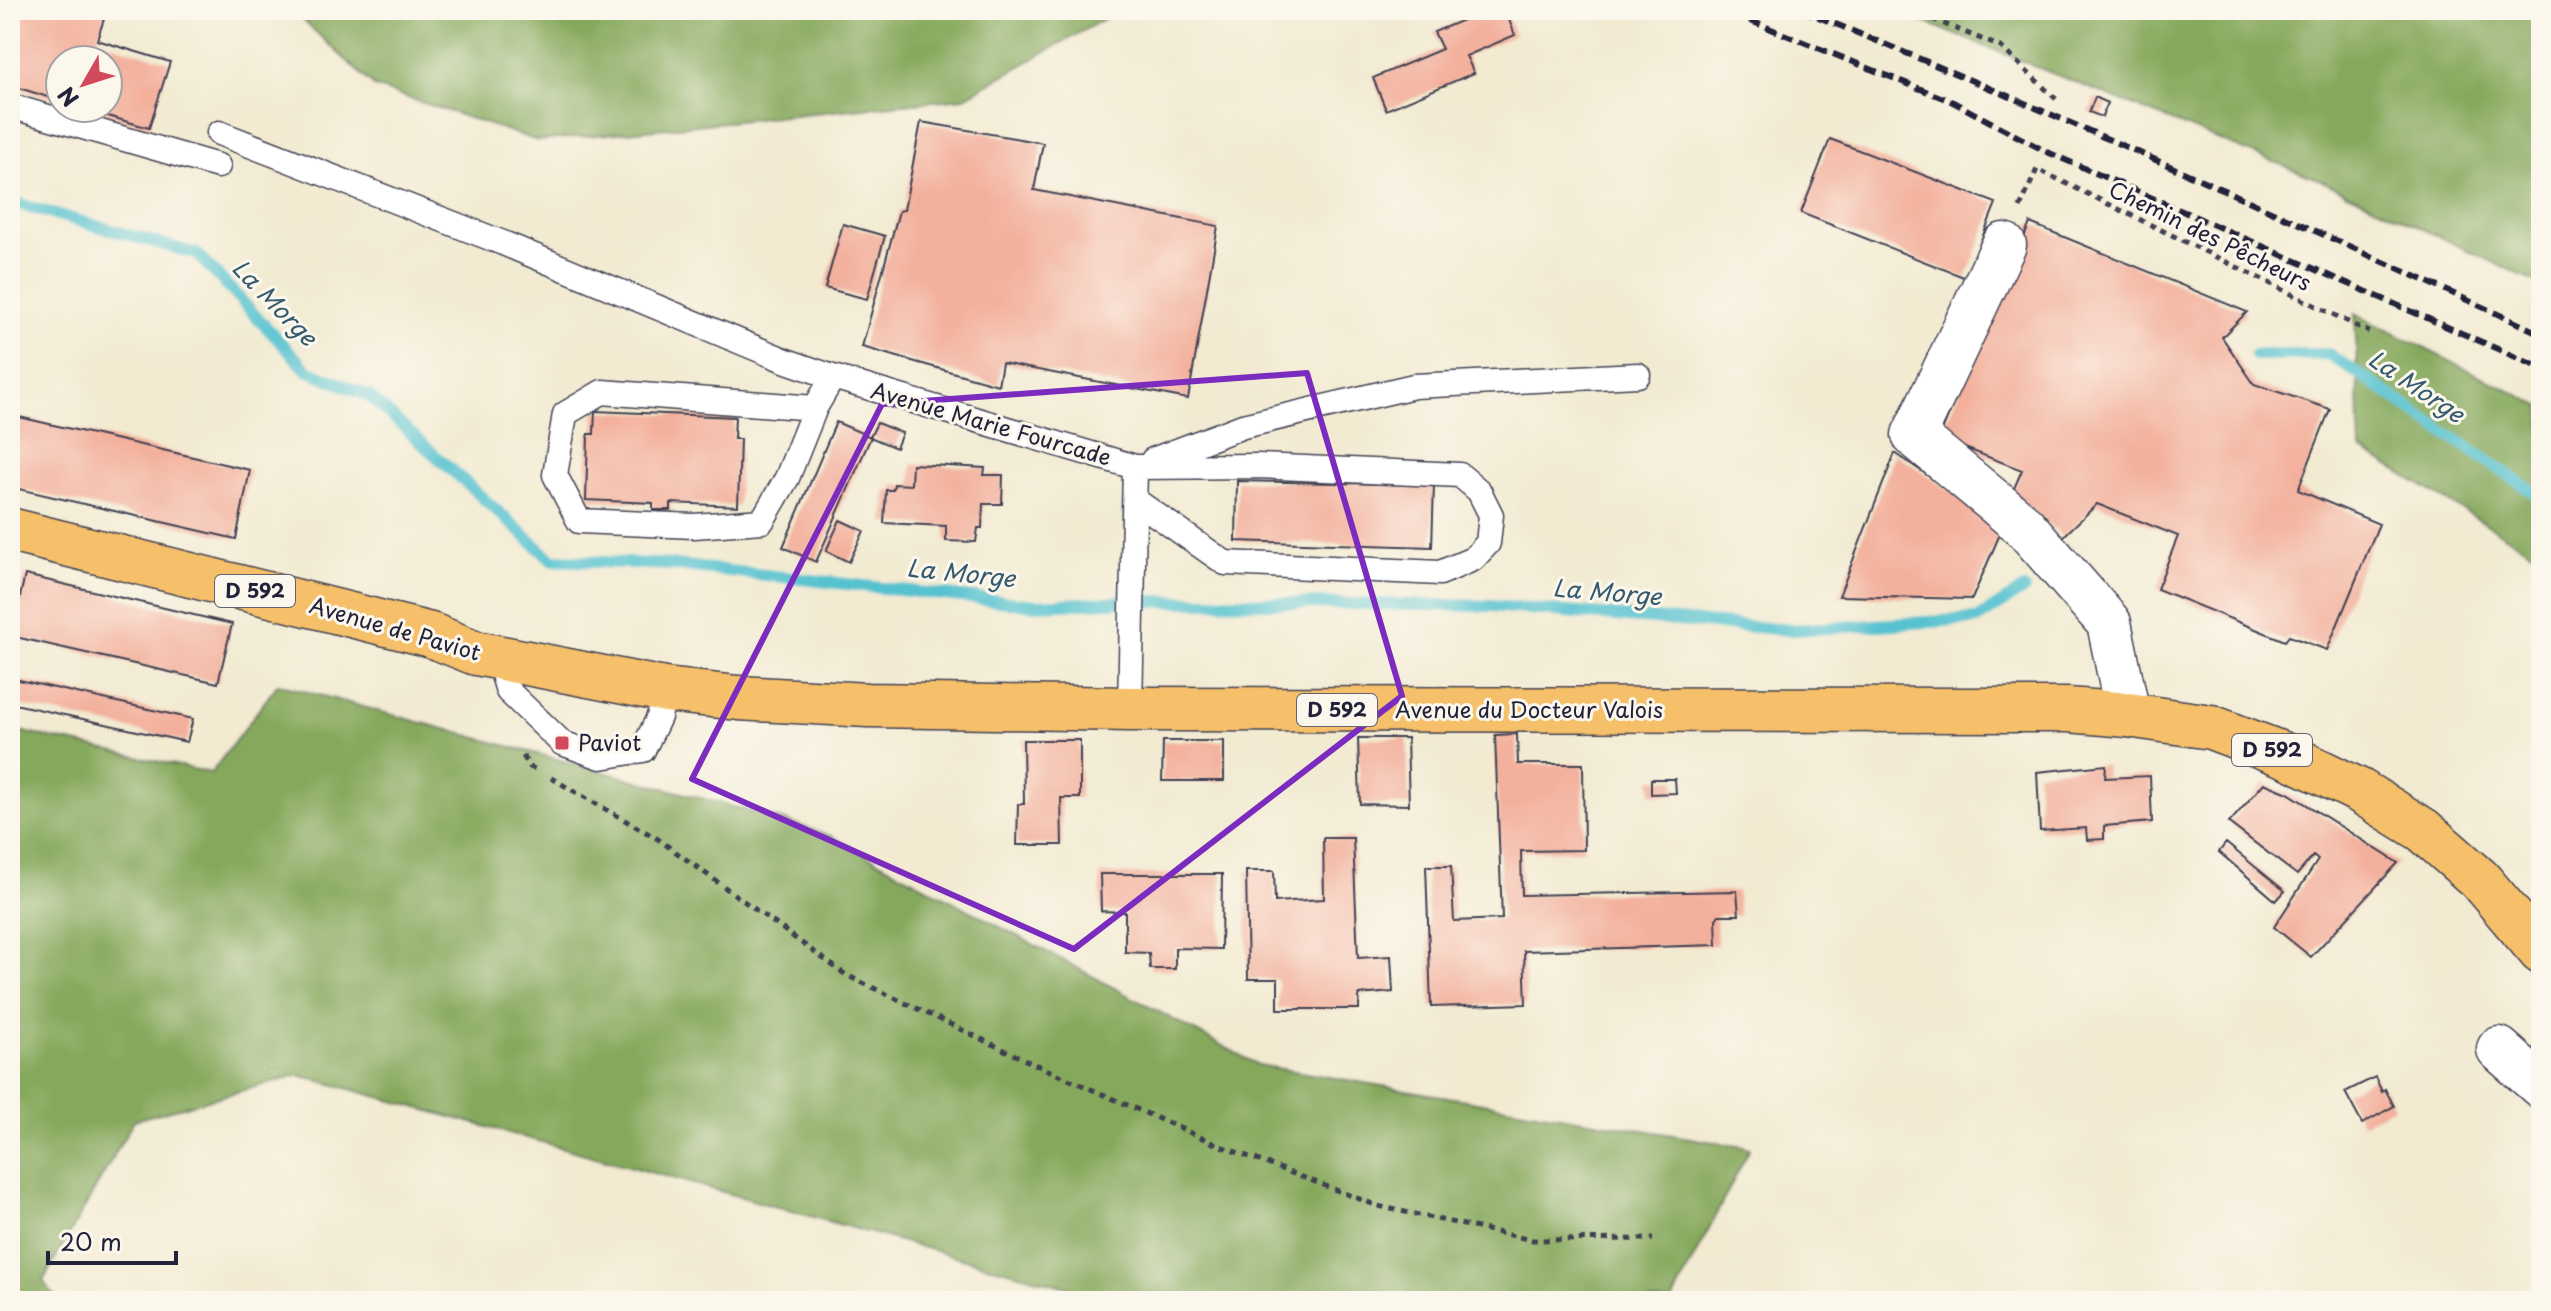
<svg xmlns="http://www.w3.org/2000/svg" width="2551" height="1311" viewBox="0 0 2551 1311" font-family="'Playpen Sans',sans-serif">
  <rect width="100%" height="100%" fill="#fbf7ec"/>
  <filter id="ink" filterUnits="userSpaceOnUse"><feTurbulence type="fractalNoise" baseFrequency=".0125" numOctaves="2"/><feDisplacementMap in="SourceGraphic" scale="16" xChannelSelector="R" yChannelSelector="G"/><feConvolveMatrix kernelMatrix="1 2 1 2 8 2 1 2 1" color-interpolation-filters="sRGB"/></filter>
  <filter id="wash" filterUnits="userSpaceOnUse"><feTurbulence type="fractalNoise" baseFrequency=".006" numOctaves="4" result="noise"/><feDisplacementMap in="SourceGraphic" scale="32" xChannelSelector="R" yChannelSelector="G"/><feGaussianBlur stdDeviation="1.8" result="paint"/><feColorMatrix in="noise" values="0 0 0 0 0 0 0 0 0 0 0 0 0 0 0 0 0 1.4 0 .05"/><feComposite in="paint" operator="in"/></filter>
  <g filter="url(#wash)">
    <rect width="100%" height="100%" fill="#f2ead1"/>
    <path fill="#85a85c" stroke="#54654c" stroke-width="2" d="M292,10H1120L963,98L538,141L375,87Z
      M1894,10H2541V285L2322,181Z
      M2355,314L2541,406V557L2360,449Z
      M278,684L786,821L831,836L1258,1065L1750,1148L1672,1301H1117L299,1075L134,1120L43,1281L59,1301H10V729L211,773Z"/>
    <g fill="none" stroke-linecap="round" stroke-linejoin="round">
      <path stroke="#56c2d0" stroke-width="12" d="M10,198L22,205L197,254L307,370L369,396L552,560L675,565L1035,605L1134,601L1490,606L1792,630L1977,619L2024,589
        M2255,355L2329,354L2541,497"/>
    </g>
    <g id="blocks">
      <path fill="#f3b09c" d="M10,10H107L97,40L170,62L149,128L84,109L108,108V60H60V101L10,85Z
        M1487,10H1505L1515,35L1466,56L1474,73L1386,110L1373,78L1442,49L1434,32Z
        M2095,97L2108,103L2102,117L2089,112Z
        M921,122L1043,143L1034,190L1218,226L1188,399L1002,363L998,385L862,347L899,211L904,210Z
        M1830,139L1996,203L1966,278L1801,213Z
        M2030,223L2247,312L2222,337L2254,384L2330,409L2298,490L2379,524L2327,650L2289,636L2285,641L2157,589L2178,536L2097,504L2063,537L2012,493L2022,470L1939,438Z
        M843,224L885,236L867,299L825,288Z
        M595,411L735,417L734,439H740L738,506L671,503V510H653V503L586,500L588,434H594Z
        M10,415L250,470L236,539L10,487Z
        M836,422L871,437L816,562L783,547Z
        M877,423L902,433L896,448L870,437Z
        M1895,453L2003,527L1972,599L1839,596Z
        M912,464L985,468L984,475H1003L1002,504H983L982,528H978L976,542L946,541V526L884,523L886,490H893L894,484L911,485Z
        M1237,481L1434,485L1432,547L1236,541Z
        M840,520L864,531L849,562L826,551Z
        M25,575L232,624L218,683L11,636Z
        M10,678L193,719L187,742L10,703Z
        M1517,734L1518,764H1583L1584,850L1521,851L1522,895L1737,891L1739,915H1719L1716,919L1717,945L1524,951L1526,1004L1431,1007L1426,866H1451L1454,921L1502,919L1495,735Z
        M1358,738H1407L1409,805L1360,804Z
        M1023,740H1080V798H1061L1062,845H1017L1018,804H1024Z
        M1163,741H1224V781H1162Z
        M2106,765L2105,778L2150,776L2152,822L2104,826V839L2087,840L2086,828L2040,831L2037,772Z
        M1651,779H1675L1676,793L1651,794Z
        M2264,783L2288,793L2398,863L2311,957L2274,927L2318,860L2313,856L2297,875L2229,823Z
        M1323,838H1353L1358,958L1391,956L1393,992L1359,995V1009H1278V979H1248L1246,871H1274L1275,902L1324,899Z
        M2226,843L2285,891L2276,901L2219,852Z
        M1100,874H1222L1221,949L1175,948V969H1150L1149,953L1125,952V912L1101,911Z
        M2375,1077L2382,1092L2385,1089L2394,1106L2362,1124L2345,1092Z"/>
    </g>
  </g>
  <g filter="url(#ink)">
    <use href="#blocks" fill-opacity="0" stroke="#414052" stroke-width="2"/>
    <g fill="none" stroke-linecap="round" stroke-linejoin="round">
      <defs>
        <path id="lane" d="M10,106L218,166
          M219,133L503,243L784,360L833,377
          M815,408L602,392L565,414L555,475L579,521L694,526L762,521L787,478L815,408L833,377L1135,467L1130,709
          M1153,460L1243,426L1414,386L1638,375
          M1135,500L1225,563L1440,573L1473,559L1488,543L1491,515L1479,491L1460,475L1258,466L1135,467
          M498,658L508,691L562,743L601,757L643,750L659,717L665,690"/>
        <path id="street" d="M2004,245L1914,435L2024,526L2109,623L2128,715
          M2499,1049L2541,1086"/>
        <path id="primary" d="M10,530L431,635L476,653L665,690L738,698L868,705L1130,709L2068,710L2128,715L2211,727L2290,757L2360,791L2423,830L2479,879L2541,952"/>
      </defs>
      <use href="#lane" stroke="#414052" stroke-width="27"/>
      <use href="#street" stroke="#414052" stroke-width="47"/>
      <use href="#primary" stroke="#414052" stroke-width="47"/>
      <path stroke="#414052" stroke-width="5" stroke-dasharray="6 6" stroke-linecap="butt" d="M1910,10L2001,47L2056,99
        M2020,208L2037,169L2369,332
        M523,756L530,767L539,771
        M551,778L658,839L846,975L1032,1063L1218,1145L1378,1206L1532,1240L1653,1239"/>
      <use href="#lane" stroke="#fff" stroke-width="24"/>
      <use href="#street" stroke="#fff" stroke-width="44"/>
      <use href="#primary" stroke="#f6c06b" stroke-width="44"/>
      <path stroke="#22223b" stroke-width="6" stroke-dasharray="12 6" stroke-linecap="butt" d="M1715,10L1746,19L1953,102L2045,151L2541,368
        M1801,10C2051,111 2296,221 2541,334"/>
    </g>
  </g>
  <path fill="none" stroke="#7b2cbf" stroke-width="6" stroke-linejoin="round" d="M1307,373L1402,696L1074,949L692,779L882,404Z"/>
  <rect fill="#d1495b" stroke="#fbf7ec" stroke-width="3" x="554" y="735" width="16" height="16" rx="4"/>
  <g text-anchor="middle" stroke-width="6" stroke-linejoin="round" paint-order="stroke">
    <g fill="#fbf7ec" stroke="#636270" stroke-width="2">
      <rect x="215" y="575" width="80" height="32" rx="6"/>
      <rect x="1297" y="694" width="80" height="32" rx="6"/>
      <rect x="2232" y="734" width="80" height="32" rx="6"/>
    </g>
    <g font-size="20" font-weight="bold" fill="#22223b">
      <text x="255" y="598">D 592</text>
      <text x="1337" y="717">D 592</text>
      <text x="2272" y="757">D 592</text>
    </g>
    <g font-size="22" fill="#22223b" stroke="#fbf7ec">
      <text transform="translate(2210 236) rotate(26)" y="8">Chemin des Pêcheurs</text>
      <text transform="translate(991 424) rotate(16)" y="8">Avenue Marie Fourcade</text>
      <text transform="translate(395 629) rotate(16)" y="8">Avenue de Paviot</text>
      <text x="1529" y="718">Avenue du Docteur Valois</text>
    </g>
    <g font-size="22" fill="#22223b" stroke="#fbf7ec" text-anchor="start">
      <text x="578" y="751">Paviot</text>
    </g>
    <g font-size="24" font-style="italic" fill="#345a6f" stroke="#fbf7ec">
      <text transform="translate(274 303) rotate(46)" y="8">La Morge</text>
      <text transform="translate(2416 387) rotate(34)" y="8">La Morge</text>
      <text transform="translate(961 574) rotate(6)" y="8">La Morge</text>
      <text transform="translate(1607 593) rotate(5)" y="8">La Morge</text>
    </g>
  </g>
  <rect width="2551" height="1311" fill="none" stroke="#fbf7ec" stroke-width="40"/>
  <g transform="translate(84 84) rotate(231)"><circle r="38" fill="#fbf7ec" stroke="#a4a2a5" stroke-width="2"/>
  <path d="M0-6L14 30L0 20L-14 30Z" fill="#d1495b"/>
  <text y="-12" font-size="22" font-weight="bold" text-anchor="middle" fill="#22223b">N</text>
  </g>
  <path d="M48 1251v12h128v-12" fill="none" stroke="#22223b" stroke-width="4"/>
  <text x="60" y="1251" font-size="24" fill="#22223b" stroke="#fbf7ec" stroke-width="6" paint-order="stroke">20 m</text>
</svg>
